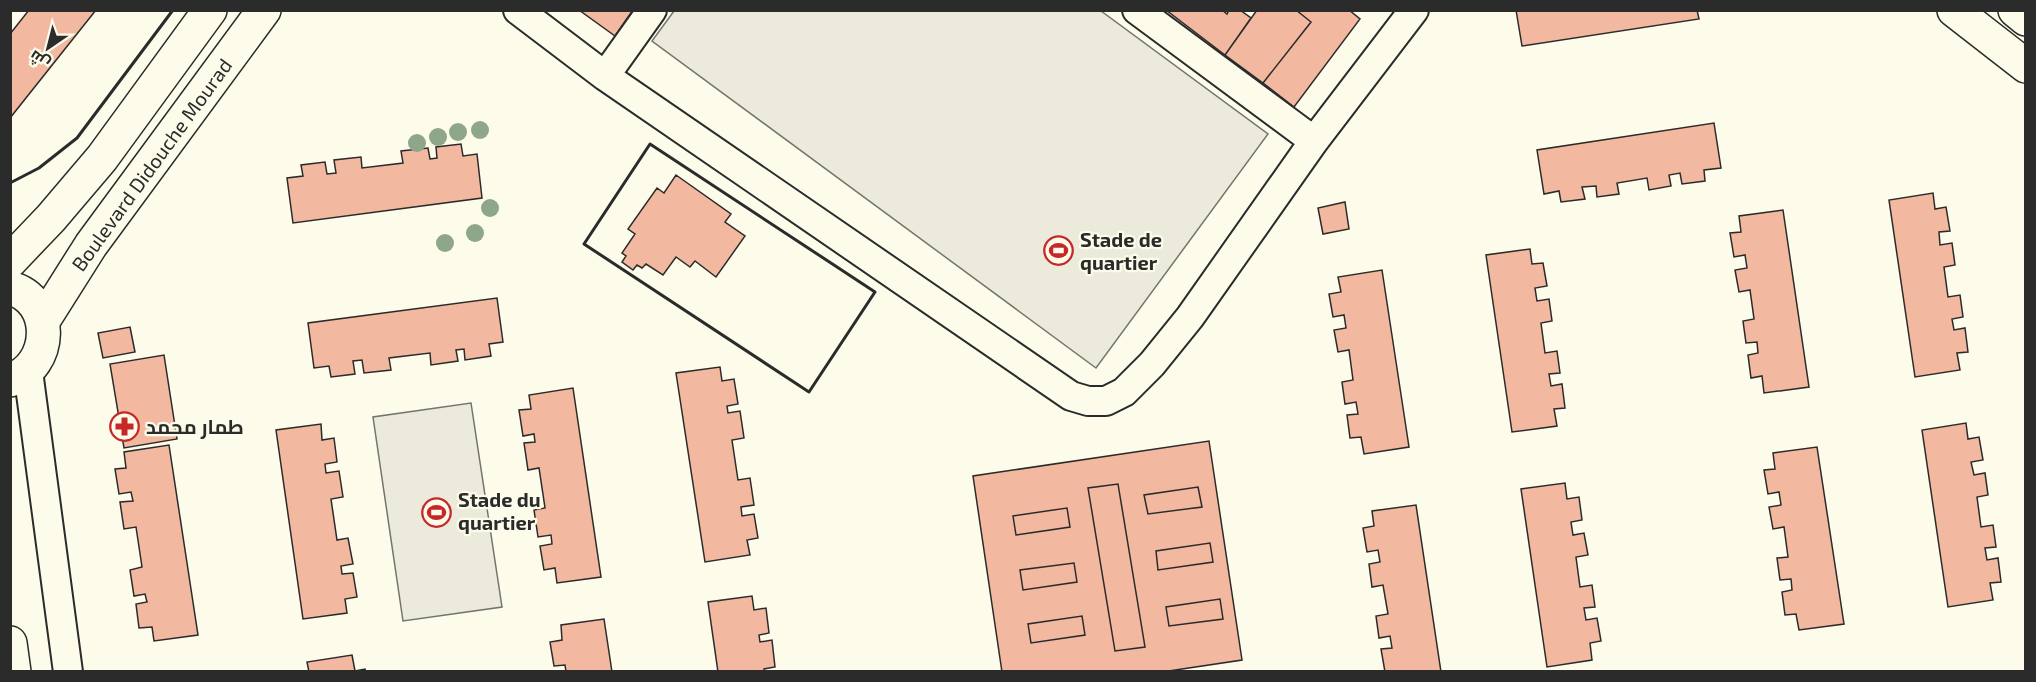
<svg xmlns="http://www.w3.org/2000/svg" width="2036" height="682" viewBox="0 0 2036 682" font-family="'Exo 2',Cairo,sans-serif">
  <rect width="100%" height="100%" fill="#fdfbea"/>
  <path fill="#ecebdb" stroke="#74746e" stroke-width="1.5" d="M674,11H1101L1268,134L1096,368L652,41Z
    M471,403L502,607L403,621L373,417Z"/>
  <path fill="#f2b8a0" stroke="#2b2b2b" stroke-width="1.5" d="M29,10H96L10,118V34Z
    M579,10H633L615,36Z
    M1166,10H1222L1227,14L1229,10H1240L1251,18L1225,55Z
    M1257,10H1296L1311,22L1263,83L1225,55Z
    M1296,10H1349L1360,19L1294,107L1263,83L1311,22Z
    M1516,10H1697L1699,19L1522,46Z
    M1714,123L1721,168L1704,170L1705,181L1682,184L1680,173L1669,175L1671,186L1649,190L1647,178L1617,183L1619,194L1597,197L1596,186L1582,187L1585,199L1561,202L1559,191L1544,194L1537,150Z
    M461,144L463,156L477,154L482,198L293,223L287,178L303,176L301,165L325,162L327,174L336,173L334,160L361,157L362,168L403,163L401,151L428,148L430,159L437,158L436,147Z
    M676,175L731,214L725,222L745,236L716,277L695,261L690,267L676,257L663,275L646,264L642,268L637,265L633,270L622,262L626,256L622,253L635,234L628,229L657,188L664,193Z
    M1933,193L1935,209L1946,207L1950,231L1939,232L1940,245L1952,243L1955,265L1944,267L1948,297L1960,295L1963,317L1952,319L1954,330L1965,328L1968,352L1957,353L1960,370L1915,377L1889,200Z
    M1345,202L1349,229L1323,234L1318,208Z
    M1783,210L1809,387L1764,393L1762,376L1751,378L1748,355L1758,353L1757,342L1746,343L1743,321L1754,319L1750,290L1739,292L1735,270L1747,268L1745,255L1734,257L1730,233L1741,232L1739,216Z
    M1530,249L1532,264L1543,263L1547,286L1535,288L1537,301L1549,299L1552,321L1541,323L1545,353L1557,351L1560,373L1549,374L1551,386L1562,384L1565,408L1554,409L1557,426L1512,432L1486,255Z
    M1382,270L1409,447L1364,454L1361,437L1350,438L1347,415L1358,414L1356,402L1345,404L1342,382L1353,380L1349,350L1338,352L1334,330L1346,328L1344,315L1333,317L1329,294L1341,292L1338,277Z
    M497,298L503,342L489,344L491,356L465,360L464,349L456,350L458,361L431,365L430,353L389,358L391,370L364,373L362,360L353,361L355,374L331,377L329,366L314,368L308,323Z
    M130,327L135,352L103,358L98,333Z
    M164,355L177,439L124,448L110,364Z
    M720,367L722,381L734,379L738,404L727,406L728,413L740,411L744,438L732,440L738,480L750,478L754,505L741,507L742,516L754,514L758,538L747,540L750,555L705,562L676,373Z
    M573,388L601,577L557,583L555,568L544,570L540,546L552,544L551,535L538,537L534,510L545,508L539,468L528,470L524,443L535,442L534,434L523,436L519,410L531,409L529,395Z
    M1966,423L1968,439L1979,437L1983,460L1971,462L1974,475L1985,473L1988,495L1977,497L1981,527L1993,525L1996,547L1985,548L1987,560L1998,558L2001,582L1990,583L1993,600L1948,607L1922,430Z
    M321,424L322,440L334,438L337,462L325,464L326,473L339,471L343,497L331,499L337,540L348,538L353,564L341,566L342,574L353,573L357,597L345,599L347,613L303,619L276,430Z
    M1209,441L1242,660L1162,672H1002L973,476Z
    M169,445L198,635L154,641L152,627L139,628L136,604L147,602L145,594L134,596L130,570L142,567L136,527L124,529L120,502L133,501L131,492L119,494L115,469L126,468L124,452Z
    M1817,447L1844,624L1799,630L1796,614L1785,615L1782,592L1792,590L1791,579L1780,580L1777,558L1788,557L1784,527L1773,529L1769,507L1781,505L1779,492L1768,494L1764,470L1775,469L1773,453Z
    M1565,483L1567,499L1579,497L1582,520L1571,522L1573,535L1584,533L1588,555L1576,557L1580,587L1592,585L1595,607L1584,608L1586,620L1597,618L1601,641L1590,643L1592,660L1547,667L1521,489Z
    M1118,484L1145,647L1115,651L1088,488Z
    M1198,487L1202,507L1148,514L1144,495Z
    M1416,505L1441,672H1385L1381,649L1392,648L1390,636L1379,638L1376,616L1388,614L1383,585L1372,587L1369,564L1380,562L1378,550L1367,552L1363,528L1374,526L1372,511Z
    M1067,508L1070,527L1016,535L1013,516Z
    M1210,543L1213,562L1158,570L1156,551Z
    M1074,563L1077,582L1023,590L1020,570Z
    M752,596L754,610L766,608L769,633L759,635L760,642L772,640L775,667L764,669V672H718L708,602Z
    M1220,599L1223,619L1169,626L1166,607Z
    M1082,616L1085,635L1031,643L1028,624Z
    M604,619L612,672H566L565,665L554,666L550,642L562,640L561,625Z
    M352,655L355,671L365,669L366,672H309L307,662Z"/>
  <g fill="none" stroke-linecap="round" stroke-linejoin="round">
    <defs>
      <path id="street" d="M518,10L605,76L1071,396L1088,401H1106L1124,392L1152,364L1190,317L1314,141L1414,10
        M1137,10L1314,141
        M605,76L652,10
        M28,371L68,672"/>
      <path id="secondary" d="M1954,10L2026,66
        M2015,10L2026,19
        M10,261L51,218L102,158L210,10
        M10,288C56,300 53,367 10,380
        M43,321L91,245L264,10
        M10,643L14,672"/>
    </defs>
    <use href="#street" stroke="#2b2b2b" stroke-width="32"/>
    <use href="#secondary" stroke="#2b2b2b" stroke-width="36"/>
    <use href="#street" stroke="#fdfbea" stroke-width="28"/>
    <use href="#secondary" stroke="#fdfbea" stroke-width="33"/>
    <path stroke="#2b2b2b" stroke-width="3" d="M650,144L875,292L809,392L584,244Z
      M10,183L39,168L77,138L173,10"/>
  </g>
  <g fill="#8ea78a">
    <circle cx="480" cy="130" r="9"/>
    <circle cx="458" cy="132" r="9"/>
    <circle cx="438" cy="137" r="9"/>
    <circle cx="417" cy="143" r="9"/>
    <circle cx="490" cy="208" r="9"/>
    <circle cx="475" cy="233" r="9"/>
    <circle cx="445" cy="243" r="9"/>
  </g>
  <defs>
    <symbol id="stadium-ring" viewBox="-11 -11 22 22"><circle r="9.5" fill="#fdfbea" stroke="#c62828" stroke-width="1.5"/><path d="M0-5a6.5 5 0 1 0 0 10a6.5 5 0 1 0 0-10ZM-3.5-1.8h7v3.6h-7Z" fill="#c62828"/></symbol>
    <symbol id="pharmacy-ring" viewBox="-11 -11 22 22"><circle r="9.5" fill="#fdfbea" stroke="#c62828" stroke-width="1.5"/><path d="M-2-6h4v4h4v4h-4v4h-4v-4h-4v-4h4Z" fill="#c62828"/></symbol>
  </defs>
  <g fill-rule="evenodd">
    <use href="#stadium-ring" x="1042" y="234" width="33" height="33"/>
    <use href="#pharmacy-ring" x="108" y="410" width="33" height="33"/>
    <use href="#stadium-ring" x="420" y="496" width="33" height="33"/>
  </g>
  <g text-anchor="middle" stroke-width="4.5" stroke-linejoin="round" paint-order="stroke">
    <g font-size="20" fill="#2b2b2b" stroke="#fdfbea">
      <text transform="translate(152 165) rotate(-54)" y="7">Boulevard Didouche Mourad</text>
    </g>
    <g font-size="20" font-weight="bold" fill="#2b2b2b" stroke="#fdfbea" text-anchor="start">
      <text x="1080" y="247">Stade de<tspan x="1080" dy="23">quartier</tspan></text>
      <text x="146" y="434">طمار محمد</text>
      <text x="458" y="507">Stade du<tspan x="458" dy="23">quartier</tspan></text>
    </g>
  </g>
  <rect width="2036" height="682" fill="none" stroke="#2b2b2b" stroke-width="24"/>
  <g transform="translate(48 48) rotate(215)" stroke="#fdfbea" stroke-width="4.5" paint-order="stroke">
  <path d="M0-4.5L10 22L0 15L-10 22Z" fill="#2b2b2b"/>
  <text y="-9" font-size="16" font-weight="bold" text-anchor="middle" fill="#2b2b2b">ش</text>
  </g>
</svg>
